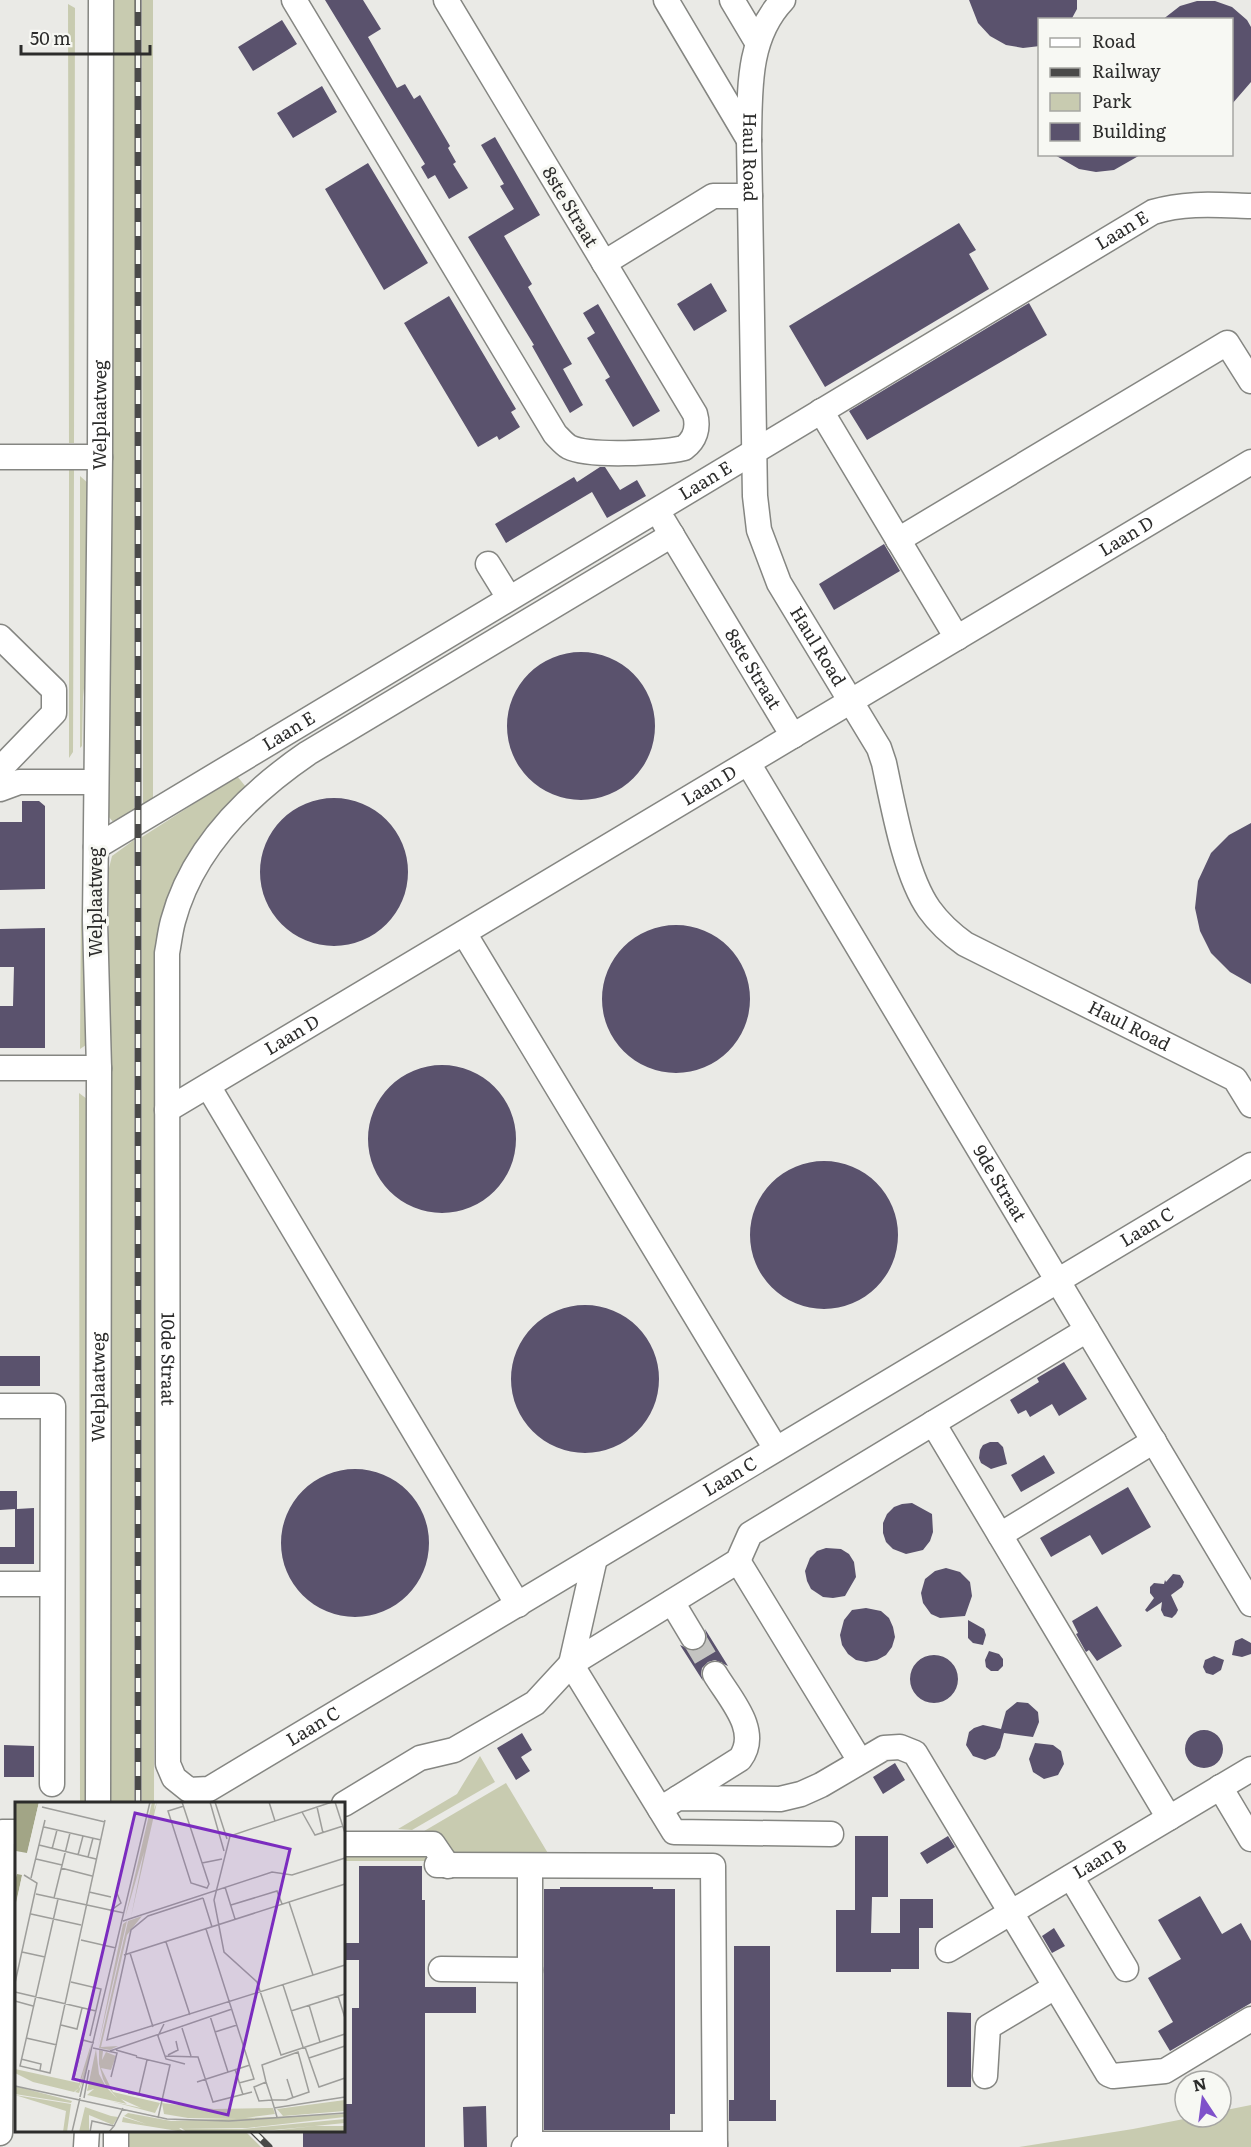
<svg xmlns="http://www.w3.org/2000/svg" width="1251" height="2147" viewBox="0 0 1251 2147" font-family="Literata,serif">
  <rect width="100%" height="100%" fill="#eaeae6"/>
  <path fill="#c8cbb0" d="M109,0H135L134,813L114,823L108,816Z
    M142,0H153V801L143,808Z
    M68,4L75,8L74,443H69Z
    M69,469H74L73,752L69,758Z
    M80,476L89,484L91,627L83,697L82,746L80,748Z
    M237,776L246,787C199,832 166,887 155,950L154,1803L142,1804V837Z
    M134,840V1803L108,1804L109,868L112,856Z
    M81,909L89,1043L80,1049Z
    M79,1093L87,1099L88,1103L87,1804L80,1803Z
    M480,1756L495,1782L412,1830L398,1829L457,1794Z
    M506,1783L549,1855H450L414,1837Z
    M344,1850H433L429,1861H344Z
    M1251,2105V2147H1019L1133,2129L1194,2117H1221V2111Z
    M124,2131H245L261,2147H124Z"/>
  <path fill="#5a526d" d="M325,0H363L381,29L368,37L397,88L405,84L414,99L420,95L450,146L448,148L456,162L453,164L468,188L449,199L435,175L428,179L421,167L425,164Z
    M969,0H1077V9L1071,20H1040V46L1023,48L1006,45L990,36L978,23Z
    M1197,1H1215L1232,7L1247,20L1251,27V82L1232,104V20H1162L1180,6Z
    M282,20L297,44L253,71L238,47Z
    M322,86L337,112L293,138L277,113Z
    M495,137L540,215L504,236L532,284L528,287L572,364L563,369L583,405L570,413L532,346L534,345L468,237L514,209L500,186L504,184L481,145Z
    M1053,154H1142L1114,170L1096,172L1079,169Z
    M368,163L428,263L384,290L325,189Z
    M959,223L976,250L969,254L989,289L825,387L789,326Z
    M711,283L727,311L694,331L677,304Z
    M449,296L516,409L511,412L520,427L499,440L497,436L478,447L404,323Z
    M1029,303L1047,335L867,440L849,411Z
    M598,304L660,411L633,427L605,380L610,377L587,338L595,333L583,313Z
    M600,467H605L620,490L637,480L646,496L607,518L592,492L506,543L495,524L574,477L577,482Z
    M884,544L900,571L834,610L819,584Z
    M507 726a74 74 0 1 1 148 0a74 74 0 1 1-148 0Z
    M260 872a74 74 0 1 1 148 0a74 74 0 1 1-148 0Z
    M22,801H39L45,806V889L0,890V822H22Z
    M1251,823V984L1230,972L1211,953L1200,931L1195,908L1198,881L1211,853L1229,835Z
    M602 999a74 74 0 1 1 148 0a74 74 0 1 1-148 0Z
    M45,928V1048H0V1006H13L14,967H0V929Z
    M368 1139a74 74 0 1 1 148 0a74 74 0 1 1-148 0Z
    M750 1235a74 74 0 1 1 148 0a74 74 0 1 1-148 0Z
    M511 1379a74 74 0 1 1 148 0a74 74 0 1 1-148 0Z
    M0,1356H40V1386H0Z
    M1064,1362L1087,1399L1059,1416L1052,1404L1030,1417L1026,1410L1018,1414L1010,1400L1039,1382L1037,1378Z
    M990,1442H998L1003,1447L1007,1464L991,1469L981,1463L979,1458L980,1450L983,1445Z
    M1044,1455L1055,1473L1021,1492L1011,1475Z
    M281 1543a74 74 0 1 1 148 0a74 74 0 1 1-148 0Z
    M1128,1487L1151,1527L1102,1555L1090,1535L1051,1557L1040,1538Z
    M0,1491H17V1509L34,1508V1564H0V1547H15V1509L0,1510Z
    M912,1503L932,1514L933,1532L930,1541L923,1550L906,1554L893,1549L886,1542L883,1533V1523L887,1514L894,1507L902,1504Z
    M826,1548L841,1549L849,1554L854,1562L856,1577L845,1596L833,1598L823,1597L811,1589L807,1581L805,1571L810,1558L817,1551Z
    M946,1568L960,1572L970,1582L972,1596L965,1616L940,1618L931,1614L923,1603L921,1593L925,1579L935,1571Z
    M1173,1574L1180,1575L1184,1582L1182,1587L1171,1595L1178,1610L1176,1614L1172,1618L1164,1616L1161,1610L1162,1602L1147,1612L1145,1610L1154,1598L1150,1593V1587L1154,1583L1164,1584L1165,1580L1166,1582Z
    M1097,1606L1122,1646L1097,1661L1089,1650L1086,1652L1076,1634L1078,1633L1072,1621Z
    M866,1608L881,1611L889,1618L893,1627L895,1637L892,1647L886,1655L877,1660L866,1662L856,1660L848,1654L842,1645L840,1635L844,1620L852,1610Z
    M968,1620L984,1629L986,1635L983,1645L973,1643L968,1638Z
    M705,1629L728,1666L715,1660L708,1662L702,1668L701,1674L703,1681L680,1645L693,1651L701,1649L706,1643L707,1637Z
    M1242,1638L1251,1643V1654L1242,1657L1232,1655L1235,1641Z
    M989,1651L999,1654L1003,1659V1666L998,1671H991L986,1667L985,1660Z
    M910 1679a24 24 0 1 1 48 0a24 24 0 1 1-48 0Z
    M1214,1656L1224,1660L1221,1670L1213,1675L1206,1673L1203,1667L1205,1660Z
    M1017,1702L1028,1703L1038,1712L1039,1722L1033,1737L1004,1733L1000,1748L995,1756L985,1760L973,1756L966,1745L969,1732L974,1728L983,1725L1001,1729L1006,1711Z
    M1185 1749a19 19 0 1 1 38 0a19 19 0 1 1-38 0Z
    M522,1733L532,1750L521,1757L530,1771L516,1780L497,1748Z
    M1035,1743L1053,1745L1061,1751L1064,1764L1058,1775L1044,1779L1033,1772L1029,1759Z
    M4,1745L34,1746V1777H4Z
    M895,1763L905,1780L883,1794L873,1777Z
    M855,1836H888V1897H872L871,1933H900V1899H933V1928H919V1969H891V1972H836V1910H855Z
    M948,1836L955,1847L927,1864L920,1853Z
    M359,1866H422V1900H425V1987H476V2013H425V2147H303V2130H344V2104H352V2008H359V1960H344V1943H359Z
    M560,1887H653V1889H675V2114H670V2130H544V1889H560Z
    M1200,1896L1222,1934L1241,1923L1251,1941V2003L1170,2051L1158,2031L1173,2022L1148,1978L1181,1959L1158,1920Z
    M1054,1928L1065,1946L1052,1953L1042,1936Z
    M734,1946H770V2100H776V2121H729V2100H734Z
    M947,2012L971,2013V2087H947Z
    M486,2106L487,2147H464L463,2107Z"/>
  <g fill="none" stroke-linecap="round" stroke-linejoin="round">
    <path stroke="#c4c4c1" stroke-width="24" stroke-dasharray="24 12" stroke-linecap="butt" d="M693,1637L715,1674"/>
    <defs>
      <g id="minor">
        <path d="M294,0L555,434C559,438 564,444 569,447C589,457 661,453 684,448C695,440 699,428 695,414L446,0"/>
        <path d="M666,0L749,140"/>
        <path d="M732,0L757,42"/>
        <path id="s1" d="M783,0C747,38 750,90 749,140L755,496L759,530L779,583L879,748L884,763C893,805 905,875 929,909C939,923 951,934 965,944L1235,1079L1251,1105"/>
        <path d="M604,263L713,196H750"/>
        <path d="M821,411L957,638"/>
        <path d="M0,457H100"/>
        <path id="s2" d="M664,522L793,736"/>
        <path id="s3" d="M672,535L308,753C248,794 192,849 173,921C170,932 169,943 167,953L168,1764L174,1778L189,1790L209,1789L1251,1165"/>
        <path d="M898,540L1227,343L1251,381"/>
        <path d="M488,564L509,598"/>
        <path d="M0,637L54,690V713L0,769"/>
        <path id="s4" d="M748,763L1251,1604"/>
        <path d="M0,789L19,782H96"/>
        <path id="s5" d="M96,847L1153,212C1186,202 1217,205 1251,206"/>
        <path d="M464,933L776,1449"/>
        <path d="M0,1068H99"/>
        <path d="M208,1086L518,1605"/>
        <path id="s6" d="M167,1110L1251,462"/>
        <path d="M0,1406H53L52,1784"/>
        <path d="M933,1423L1169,1818"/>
        <path d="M1000,1535L1154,1441"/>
        <path d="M595,1558L571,1664L674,1832L831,1834"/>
        <path d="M738,1561L860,1761"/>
        <path d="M0,1584H52"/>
        <path d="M672,1602L693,1637"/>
        <path d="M1220,1787L1251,1839"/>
        <path d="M678,1798L740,1759C761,1731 730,1699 715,1674"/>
        <path id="s7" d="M98,1804L99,1068L95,920L100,457L101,0"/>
        <path d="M344,1804L420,1758L454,1750L535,1703L571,1664L738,1561L750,1534L1087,1330"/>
        <path d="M660,1809L678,1798L780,1799L801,1794L821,1785L884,1748L900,1747L915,1753L1108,2074L1113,2076L1165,2071L1251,2019"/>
        <path d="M344,1844H433L448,1866"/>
        <path d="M437,1865L713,1866L715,2147"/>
        <path d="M530,1866V2144"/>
        <path d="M1071,1877L1126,1969"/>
        <path id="s8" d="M948,1950L1251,1769"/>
        <path d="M441,1969L530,1970"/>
        <path d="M985,2076L988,2027L1055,1987"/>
        <path d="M116,2130V2147"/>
        <path d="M0,2133L2,1832H16"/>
        <path d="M86,2147L87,2130"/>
        <path d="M524,2147L530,2144H715"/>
      </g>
    </defs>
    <use href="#minor" stroke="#858682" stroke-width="27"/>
    <use href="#minor" stroke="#fff" stroke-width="24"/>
    <defs>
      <path id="rail" d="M138,1804V0
        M252,2130L269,2147"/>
    </defs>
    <use href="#rail" stroke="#4a4a49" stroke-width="7"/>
    <use href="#rail" stroke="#f7f8f3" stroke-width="4.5" stroke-dasharray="14" stroke-linecap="butt"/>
  </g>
  <g text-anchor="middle" stroke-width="6" stroke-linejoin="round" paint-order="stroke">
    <g font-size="18" fill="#2c2c2b" stroke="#f7f8f3">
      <text dy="6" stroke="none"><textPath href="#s1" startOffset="165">Haul Road</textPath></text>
      <text transform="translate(570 207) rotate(59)" y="6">8ste Straat</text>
      <text dy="6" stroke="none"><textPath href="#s5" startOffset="1197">Laan E</textPath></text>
      <text dy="6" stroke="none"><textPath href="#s7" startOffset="1389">Welplaatweg</textPath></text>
      <text dy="6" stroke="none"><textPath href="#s5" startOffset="711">Laan E</textPath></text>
      <text dy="6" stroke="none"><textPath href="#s6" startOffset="1118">Laan D</textPath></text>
      <text dy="6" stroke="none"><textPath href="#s1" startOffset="669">Haul Road</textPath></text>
      <text dy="6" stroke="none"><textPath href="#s2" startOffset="172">8ste Straat</textPath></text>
      <text dy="6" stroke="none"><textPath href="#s5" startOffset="225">Laan E</textPath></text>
      <text dy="6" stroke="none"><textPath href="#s6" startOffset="632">Laan D</textPath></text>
      <text transform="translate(96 902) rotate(-90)" y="6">Welplaatweg</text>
      <text dy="6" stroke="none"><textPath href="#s1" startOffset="1191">Haul Road</textPath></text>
      <text dy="6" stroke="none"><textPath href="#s6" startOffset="146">Laan D</textPath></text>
      <text dy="6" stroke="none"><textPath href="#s4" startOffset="490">9de Straat</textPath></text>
      <text dy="6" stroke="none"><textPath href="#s3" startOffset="2636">Laan C</textPath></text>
      <text dy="6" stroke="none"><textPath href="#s3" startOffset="1083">10de Straat</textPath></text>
      <text dy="6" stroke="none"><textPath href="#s7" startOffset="417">Welplaatweg</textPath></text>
      <text dy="6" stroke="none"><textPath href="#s3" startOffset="2150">Laan C</textPath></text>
      <text dy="6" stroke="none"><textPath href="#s3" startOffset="1664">Laan C</textPath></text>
      <text dy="6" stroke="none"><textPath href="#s8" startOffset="177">Laan B</textPath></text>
    </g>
  </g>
  <g transform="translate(15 1802)">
    <rect width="330" height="330" fill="#eaeae6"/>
    <path d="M137,0H140L139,8L142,0L116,115L129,50L110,116ZM127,114L112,133L86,245L103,244L95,248L84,246L113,119ZM112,119L83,245L108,122ZM76,242L73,262L64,291L60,290L65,285L70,265L64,286L59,290L18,280L0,271V267L64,281ZM81,247L84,272L91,285L102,296L91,283L88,277L84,262V248L88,249L87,258L91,250L101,254L96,268L86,266L98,290L145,301L140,311L95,299L126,306L106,297L112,302L72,293L79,287L72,289ZM0,284L57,299L56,301L0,292ZM0,293L56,302L52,330H48L51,309ZM330,298V309L268,314L262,307ZM147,301L199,307L258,306L260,312L223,317L173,316L149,312ZM70,305L96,314L103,315L98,323L74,313V330H64ZM113,311L156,319L330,312V315L232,326H161H164L169,330L107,320L108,315L131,322L109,314ZM330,317V321L239,330H172L166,326L227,327ZM300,324H330V330H246Z" fill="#c8cbb0"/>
    <path d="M0,0H24L0,105Z" fill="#a2a586"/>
    <path d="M24,0H26L0,108L7,73L2,72L0,79V55L1,49L12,51Z" fill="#eaeae6"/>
    <path fill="none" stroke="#9e9e9b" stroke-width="1.5" d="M167,0L194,82L192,86L176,81L153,9L169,4M195,0L209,49M200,0L212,37M254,0L260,19M317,0L215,34L199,98L209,150L242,180L266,253L330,232M320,0L330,31M27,5L90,20M302,5L308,31M287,10L300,33L328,24M29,25L86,38M24,43L81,57M37,47L42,28M63,53L68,34M73,55L78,36M21,57L47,63M187,61L207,57M46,66L77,74M16,76L30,18M210,85L220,117M74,90L96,95M21,92L109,111M39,96L55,31M188,96L133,114L116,128L92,238L330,163M188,96L197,125M43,97L5,264L35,271L90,18M274,100L298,173M216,103L262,89L267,102M95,109L106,101L101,89M16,112L66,123M108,119L257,70L277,73L330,56M191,127L239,277L224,281M66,138L101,146M151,140L175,213M7,150L30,155M115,151L138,225M109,153L330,82M56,180L86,187L75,234M0,181L22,81L9,73M268,183L288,245M0,190L81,209M323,194L330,216M0,199L18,204M294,203L305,240M276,209L330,192M195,214L213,270M149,222L143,234L151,257L170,262M46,223L62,227L67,206M167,226L176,254M200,230L222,223M11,236L42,243M290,245L304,285L330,276M78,246L102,251L96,275M101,248L122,254M95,249L217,207M153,253L163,248L161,239M150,254L183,255L198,300L237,290M121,255L155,263L143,316M294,256L330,244M6,257L26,262L25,268M220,267L228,293M59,275L68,238L79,241M272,277L278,296M182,280L235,263M251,280L239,285L244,299L257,298H271L294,290L283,250L247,263L251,280L257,298L262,315M0,284L152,317L214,319L330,311M113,291L147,297M124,292L132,258M65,295L135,0M69,296L74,268M259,306L330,295M99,324L108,306M57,330L65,296M75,330L77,319L99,324L94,330"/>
    <path fill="#7b2cbf" fill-opacity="0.15" stroke="#7b2cbf" stroke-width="3" d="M120,11L275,47L213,313L58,277Z"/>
    <rect width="330" height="330" fill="none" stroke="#2c2c2b" stroke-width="3"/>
  </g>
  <rect x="1038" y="18" width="195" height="138" fill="#f7f8f3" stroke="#a6a6a3" stroke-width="1.5"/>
  <rect x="1050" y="38" width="30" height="9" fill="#ffffff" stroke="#a6a6a3" stroke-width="1.5"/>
  <text x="1092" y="48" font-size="18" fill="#2c2c2b">Road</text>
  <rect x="1050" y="68" width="30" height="9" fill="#4a4a49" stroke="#a6a6a3" stroke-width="1.5"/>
  <text x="1092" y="78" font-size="18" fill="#2c2c2b">Railway</text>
  <rect x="1050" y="93" width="30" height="18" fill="#c8cbb0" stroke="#a6a6a3" stroke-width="1.5"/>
  <text x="1092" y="108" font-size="18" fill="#2c2c2b">Park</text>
  <rect x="1050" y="123" width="30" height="18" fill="#5a526d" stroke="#a6a6a3" stroke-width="1.5"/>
  <text x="1092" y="138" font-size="18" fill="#2c2c2b">Building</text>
  <g transform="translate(1203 2099) rotate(347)"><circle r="28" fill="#f7f8f3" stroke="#a6a6a3" stroke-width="1.5"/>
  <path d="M0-4.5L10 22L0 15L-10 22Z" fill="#7f51ca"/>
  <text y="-9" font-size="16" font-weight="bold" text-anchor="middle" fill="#2c2c2b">N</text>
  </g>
  <path d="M21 45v9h129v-9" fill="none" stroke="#2c2c2b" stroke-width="3"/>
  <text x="30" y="45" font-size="18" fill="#2c2c2b" stroke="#f7f8f3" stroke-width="4.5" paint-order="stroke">50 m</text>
</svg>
